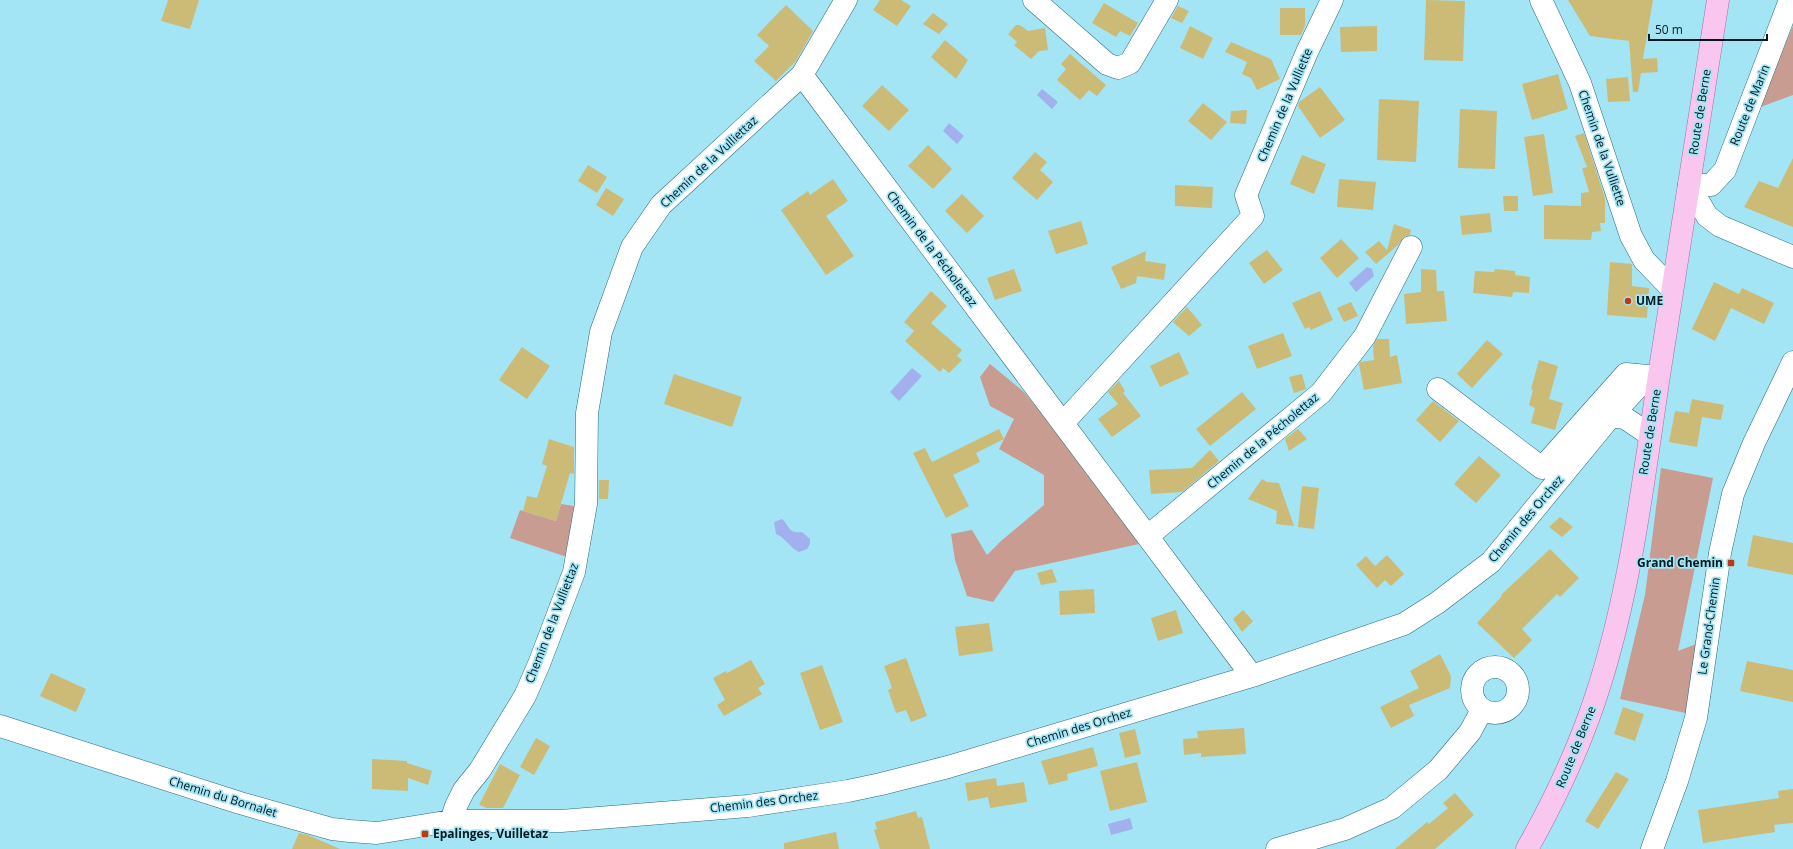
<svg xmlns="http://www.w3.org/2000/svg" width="1793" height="849" viewBox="0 0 1793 849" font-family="'Open Sans',sans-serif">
  <rect width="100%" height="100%" fill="#a4e5f5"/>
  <path fill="#c89c91" d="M1793,26V95L1758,108Z
    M990,364L1024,392L1104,490L1139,544L1015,571L993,602L967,596L955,560L951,534L972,530L987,555L1001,541L1044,505V475L999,449L1014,419L990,406L980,377Z
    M1661,468L1713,478L1678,651L1696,644L1690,714L1620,699L1645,595Z
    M561,504L580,507L573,559L510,538L520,510L556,521Z"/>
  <path fill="#a2b0ed" d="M1042,89L1058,102L1052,109L1037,95Z
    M949,123L964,136L957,144L943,131Z
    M1367,267L1372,269L1374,276L1356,292L1349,283Z
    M912,368L922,376L899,401L890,392Z
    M782,519C790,526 788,534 802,532L810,539V544L807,549L799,552C789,547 786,538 776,534L774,522Z
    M1130,818L1133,829L1111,835L1108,824Z"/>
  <path fill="#ccba77" d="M168,0H199L190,29L161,21Z
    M880,0H901L911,6L897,26L873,10Z
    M1426,0L1465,1L1463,61L1424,60Z
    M1568,0H1653L1643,59L1657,58L1658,72L1641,73L1638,92H1633L1629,41L1590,36Z
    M1104,3L1138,23L1130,36L1120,31L1116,37L1092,23Z
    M786,5L813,31L796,61L776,81L754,61L769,46L757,35Z
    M1178,6L1189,11L1182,23L1171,18Z
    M1280,8H1305V26L1301,35H1280Z
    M933,13L948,24L939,34L923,24Z
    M1016,25H1020L1028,31L1045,28L1048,50L1039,51L1031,59L1014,45L1017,42L1008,34Z
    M1190,26L1213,38L1203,59L1180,48Z
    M1377,26V51L1341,52L1340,27Z
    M945,40L968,60L956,79L931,57Z
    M1231,42L1271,59L1280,79L1257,90L1251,78L1242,74L1247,62L1225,52Z
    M1070,54L1106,85L1097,96L1089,90L1080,100L1057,80L1066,69L1061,64Z
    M1558,74L1568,109L1532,120L1522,84Z
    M1628,77L1630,101L1608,102L1606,79Z
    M882,85L909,110L889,131L862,106Z
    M1320,87L1345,120L1320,138L1298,106L1299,102Z
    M1379,99L1419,101L1416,162L1377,160Z
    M1203,103L1227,122L1211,140L1188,121Z
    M1460,109L1497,111L1495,169L1458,168Z
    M1247,110L1246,124L1230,123L1231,111Z
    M1584,133L1605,198V223H1600L1601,231L1592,232L1591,240L1544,239V205L1581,206V193L1589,192L1582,168L1587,167L1575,136Z
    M1544,134L1553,193L1533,196L1524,137Z
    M928,145L952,169L933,189L908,166Z
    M1035,152L1047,162L1040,170L1053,182L1037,200L1012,178Z
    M1302,155L1326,164L1314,194L1290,184Z
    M1793,158V227L1744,207L1759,181L1778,188Z
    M588,165L607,177L597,193L578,181Z
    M833,179L848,201L826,216L854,256L826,275L781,210L808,191L810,195Z
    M1339,179L1376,182L1373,210L1337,207Z
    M1175,185L1213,187L1212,208L1175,206Z
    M606,188L624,199L613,216L596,205Z
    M962,194L984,216L967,233L945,211Z
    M1503,196H1518V211H1504Z
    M1490,213L1492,232L1462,235L1460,216Z
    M1081,221L1088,244L1056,254L1048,231Z
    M1394,224L1411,230L1410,235L1404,237L1398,245L1376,264L1365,252L1379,241L1387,250Z
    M1341,239L1359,258L1337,278L1320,258Z
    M1267,250L1283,270L1264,284L1249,263Z
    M1146,251L1145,261L1166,264L1164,280L1137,276L1136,283L1121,289L1111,267Z
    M1610,262L1632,264V286L1649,288L1647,318L1607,315Z
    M1014,269L1022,291L995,300L987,278Z
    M1421,269L1436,270L1437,291H1444L1447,321L1406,324L1404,294L1421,292Z
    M1495,269L1515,271V275L1530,277L1529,293L1513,292L1512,297L1473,293L1475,271L1494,272Z
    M1714,282L1739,294L1742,288L1774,303L1764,324L1731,308L1715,341L1692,329Z
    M931,291L947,306L931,323L962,350L957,356L962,360L949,373L943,368L940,372L905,341L914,331L904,322Z
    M1320,291L1333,320L1311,330L1309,327L1305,329L1292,303Z
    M1351,302L1358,316L1344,322L1337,308Z
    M1187,307L1202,325L1189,336L1173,322Z
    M1283,333L1292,356L1257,369L1248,346Z
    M1377,339H1389L1390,357L1397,355L1402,383L1364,390L1359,364L1360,362L1374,360L1373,346Z
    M1487,340L1503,354L1472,388L1457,374Z
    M522,347L550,366L527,399L499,380Z
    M1179,352L1189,374L1160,387L1150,366Z
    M1539,360L1558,366L1549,399L1563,403L1555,430L1531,423L1535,408L1529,405L1533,390L1531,389Z
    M674,374L742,397L732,427L664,404Z
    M1302,374L1306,389L1294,393L1289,377Z
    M1119,381L1125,391L1123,393L1141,416L1112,437L1098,419L1118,404L1108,392Z
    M1242,392L1256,409L1210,446L1196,429Z
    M1692,399L1724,405L1721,420L1702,417L1697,447L1669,442L1675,411L1689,413Z
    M1433,401L1459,421L1440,442L1416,420Z
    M999,429L1004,439L976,453L980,462L953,475L969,506L946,518L913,453L925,448L932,462Z
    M1298,429L1307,439L1289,451L1285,439Z
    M549,439L574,447V474L570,473L556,521L523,511L527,496L537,498L547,466L542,464Z
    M1210,450L1219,461L1182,492L1151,494L1149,470L1192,468Z
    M1479,456L1501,475L1476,503L1454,484Z
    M1262,479L1267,482L1279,483L1294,526L1276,524L1277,511L1248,499Z
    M599,480H609L608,499H599Z
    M1302,486L1319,488L1314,529L1298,527Z
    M1560,517L1573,527L1562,537L1549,527Z
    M1753,535L1793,543V575L1747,566Z
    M1550,549L1579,578L1560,597L1557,594L1522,629L1532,640L1514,658L1477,623L1502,596L1501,595Z
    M1387,555L1404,574L1391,586L1385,580L1377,588L1356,565L1366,556L1375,566Z
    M1052,569L1057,582L1041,585L1037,573Z
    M1094,589L1095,613L1060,615L1059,591Z
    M1176,610L1183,633L1158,641L1151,618Z
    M1243,610L1253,621L1242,632L1233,619Z
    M989,623L993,651L959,656L955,627Z
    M1440,654L1451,676L1450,688L1409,705L1414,716L1391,728L1380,707L1419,688L1410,671Z
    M906,658L927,716L911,722L906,710L896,713L888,690L892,688L884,666Z
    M751,660L765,684L758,688L762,694L724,716L717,705L725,700L713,678L726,671L727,673Z
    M1747,661L1793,670V702L1740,691Z
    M822,665L843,722L820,730L800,673Z
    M51,673L86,689L76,712L40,696Z
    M1623,707L1644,714L1635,741L1614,734Z
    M1244,728L1246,754L1201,757V753L1184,755L1183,739L1198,738L1197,731Z
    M1135,729L1141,754L1125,758L1119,733Z
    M536,738L550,746L534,775L520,767Z
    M1093,747L1098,766L1067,774L1068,780L1049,785L1041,761Z
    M372,759L407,761V763L432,771L428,785L408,778V791L372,789Z
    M1137,762L1147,802L1110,811L1100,771Z
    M500,764L520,775L503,808H487L479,805Z
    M1616,772L1629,779L1598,829L1585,821Z
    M996,778L997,786L1024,782L1027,802L990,808L988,797L968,801L965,783Z
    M1793,789V823L1774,825L1775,832L1703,843L1698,810L1779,798L1778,791Z
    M1455,793L1474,815L1435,849H1395L1427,822L1429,824L1448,808L1443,803Z
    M916,811L918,818L922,817L930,849H880L874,830L877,829L875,822Z
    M836,832L839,849H784V843Z
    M299,833L308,835L340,849H292Z"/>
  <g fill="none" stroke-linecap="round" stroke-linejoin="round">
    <defs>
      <path id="minor" d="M1034,0L1107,64L1118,68L1130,63L1167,0
        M1541,0L1580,83L1631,236L1644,260L1672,289
        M1790,0L1725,170L1711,185H1689L1707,216L1720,226L1793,257
        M802,75L1252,676
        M1438,389L1542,468L1626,374L1658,377
        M1611,416L1625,418L1650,435
        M1063,423L1253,216L1246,195L1307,52L1332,0
        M1148,536L1321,393L1365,336L1411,247
        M1472 690a23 23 0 1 1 46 0a23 23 0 1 1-46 0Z
        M0,726L240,803L332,829L350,831L377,833L451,821H561L748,806L848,791L881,784L948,767L1252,676L1404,624L1437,603L1491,562L1611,416L1648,376
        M451,821L456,806L464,790L480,770L525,696L539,664L574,572L586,504L587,413L601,332L632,247L661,205L802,75L846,0
        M1277,849L1345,829L1392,808L1438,770L1470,732L1482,710
        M1652,849L1677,781L1696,718L1720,553L1733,494L1754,443L1793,362"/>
      <path id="major" d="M1527,849C1557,796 1582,742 1600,684C1632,582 1644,475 1660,369C1679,246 1699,123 1718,0"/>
    </defs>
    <use href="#minor" stroke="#2a6b79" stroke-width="23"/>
    <use href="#major" stroke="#9f719d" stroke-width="23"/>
    <use href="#minor" stroke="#fff" stroke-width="22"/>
    <use href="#major" stroke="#f8c6ee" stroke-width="22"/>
  </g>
  <g fill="#c13713" stroke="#a4e5f5" stroke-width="1.5">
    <circle cx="1628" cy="301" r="4"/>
    <rect x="1727" y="559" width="8" height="8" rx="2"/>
    <rect x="421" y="830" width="8" height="8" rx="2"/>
  </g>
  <g text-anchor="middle" stroke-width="3.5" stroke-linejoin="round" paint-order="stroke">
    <g font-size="12" fill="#00191e" stroke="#a4e5f5">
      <text transform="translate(1285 105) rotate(-67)" y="4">Chemin de la Vulliette</text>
      <text transform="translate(1750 105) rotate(-68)" y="4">Route de Marin</text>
      <text transform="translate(1700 112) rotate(-81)" y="4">Route de Berne</text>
      <text transform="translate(1602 148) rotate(71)" y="4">Chemin de la Vulliette</text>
      <text transform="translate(709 162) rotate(-43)" y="4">Chemin de la Vulliettaz</text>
      <text transform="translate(932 249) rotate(53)" y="4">Chemin de la Pécholettaz</text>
      <text transform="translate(1650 432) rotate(-81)" y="4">Route de Berne</text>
      <text transform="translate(1263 441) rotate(-40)" y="4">Chemin de la Pécholettaz</text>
      <text transform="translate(1526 519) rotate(-50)" y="4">Chemin des Orchez</text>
      <text transform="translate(552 623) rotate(-69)" y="4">Chemin de la Vulliettaz</text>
      <text transform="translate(1709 626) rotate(-82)" y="4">Le Grand-Chemin</text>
      <text transform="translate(1079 728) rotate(-17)" y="4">Chemin des Orchez</text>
      <text transform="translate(1576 747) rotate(-68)" y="4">Route de Berne</text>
      <text transform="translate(223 797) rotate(17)" y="4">Chemin du Bornalet</text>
      <text transform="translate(764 802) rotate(-7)" y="4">Chemin des Orchez</text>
    </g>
    <g font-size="12" font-weight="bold" fill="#00191e" stroke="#a4e5f5" text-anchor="start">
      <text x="1636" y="305">UME</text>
      <text x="1723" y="567" text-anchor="end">Grand Chemin</text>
      <text x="433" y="838">Epalinges, Vuilletaz</text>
    </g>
  </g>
  <path d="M1649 34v6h118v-6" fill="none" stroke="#00191e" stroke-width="2"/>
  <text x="1655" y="34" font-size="12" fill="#00191e" stroke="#a4e5f5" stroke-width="3" paint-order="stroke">50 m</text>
</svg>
